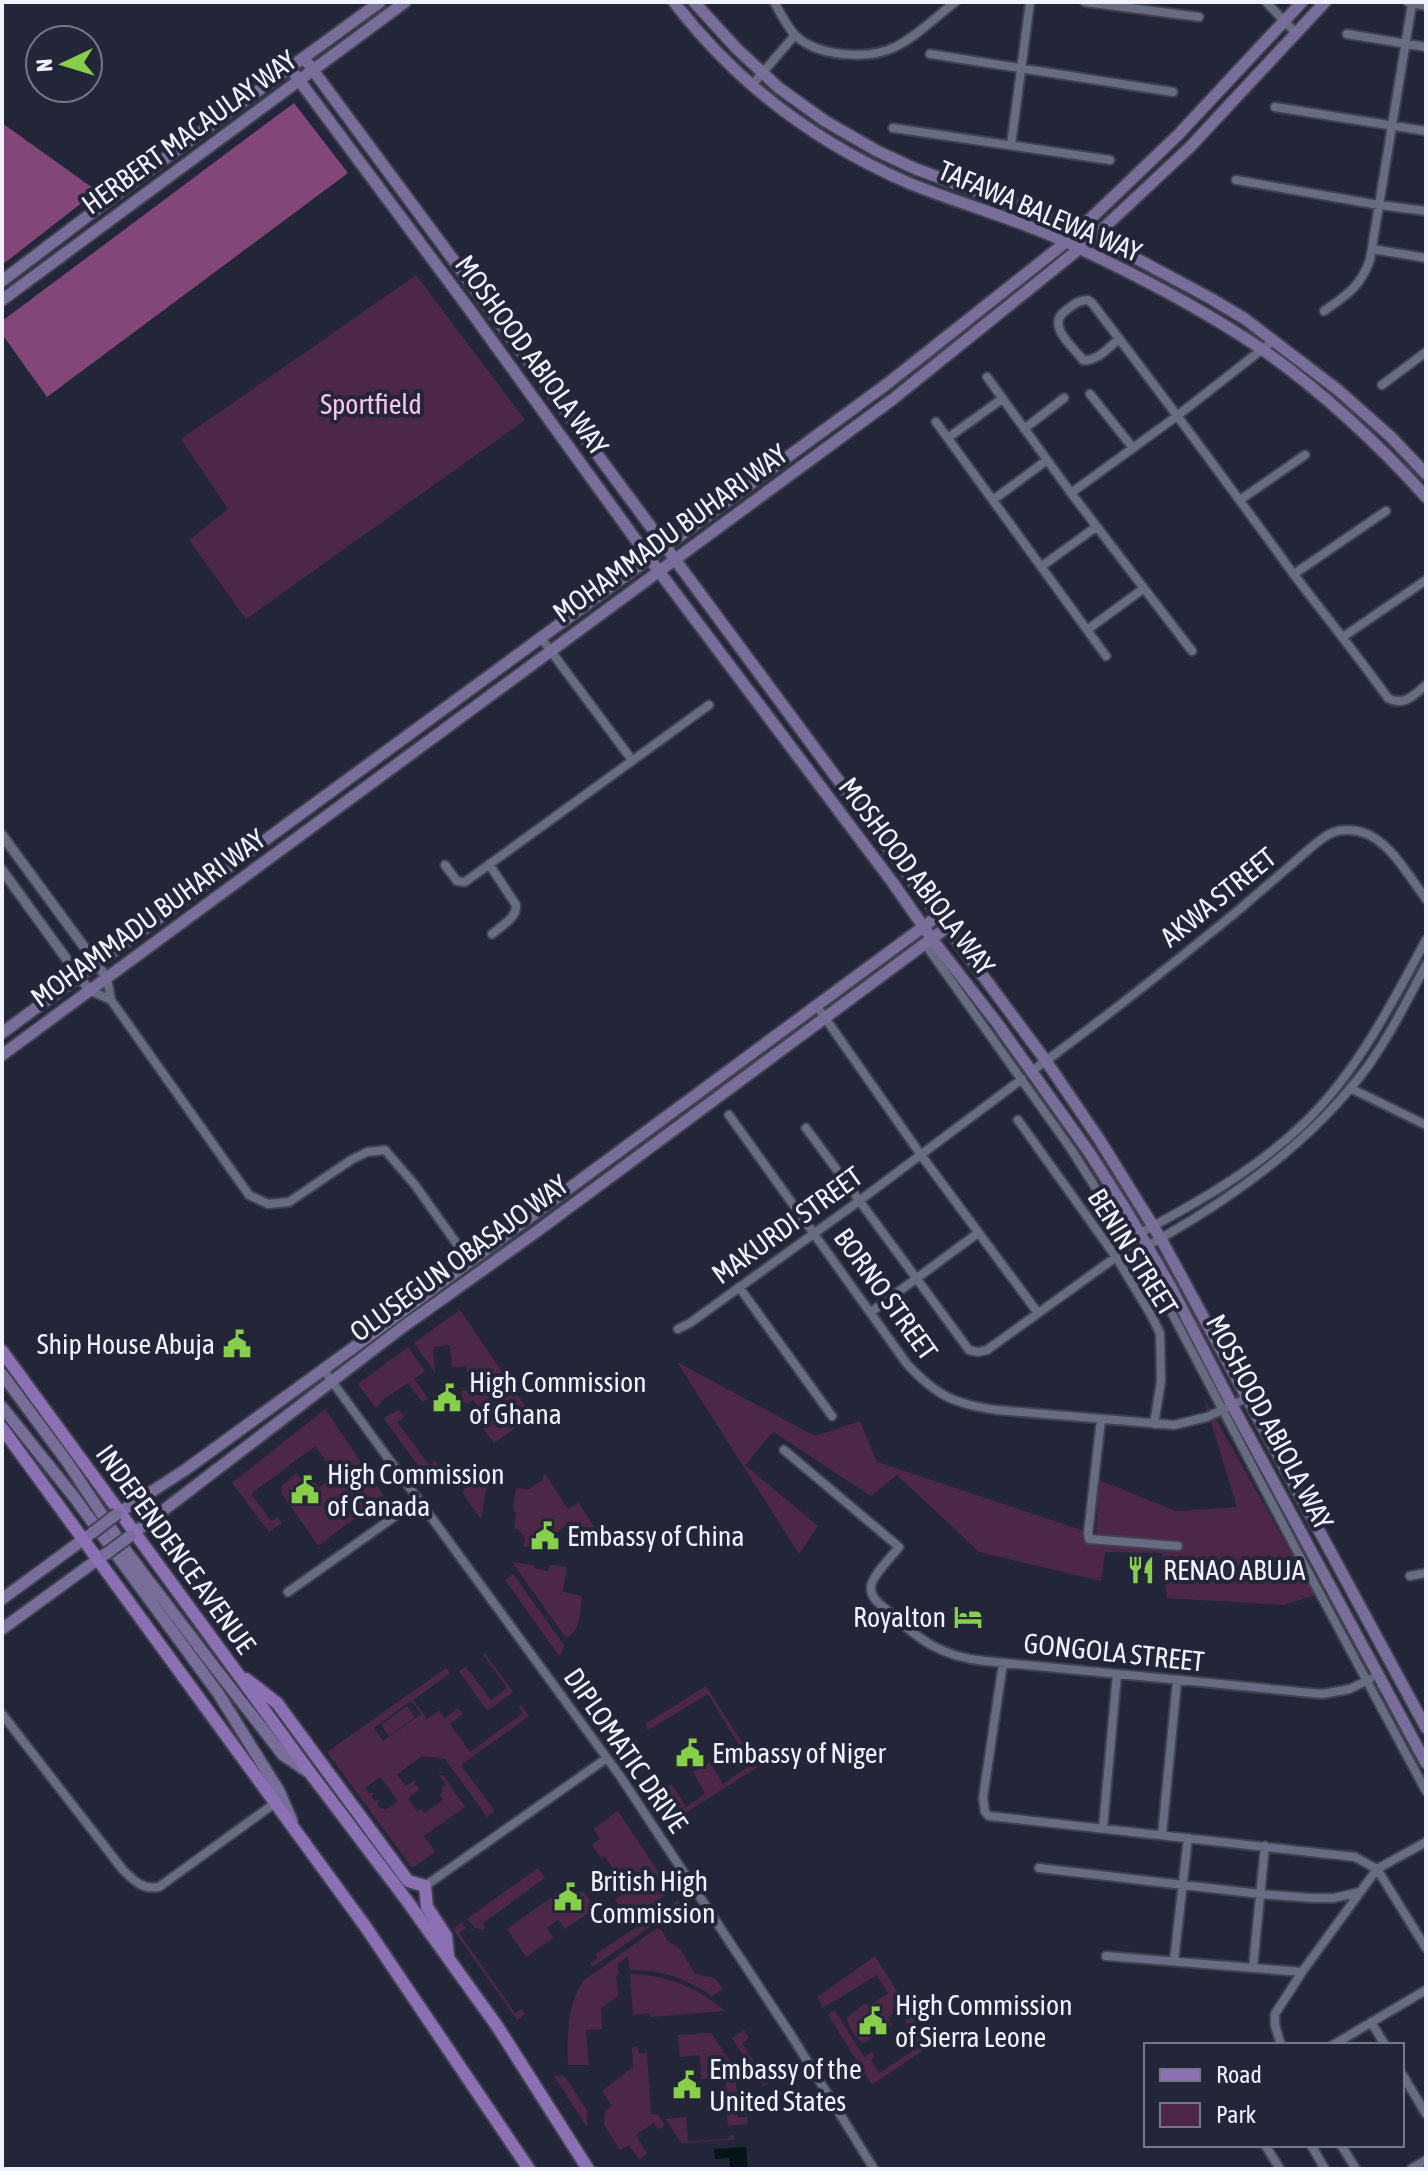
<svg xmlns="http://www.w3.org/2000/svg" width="1428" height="2171" viewBox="0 0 1428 2171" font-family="'Asap Condensed',sans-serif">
  <rect width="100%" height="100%" fill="#232638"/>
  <path fill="#4d2747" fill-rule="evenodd" d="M416,275L525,420L246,619L189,540L228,509L181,439Z
    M460,1310L532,1416L494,1443L483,1428L489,1423L473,1400L467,1404L463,1403L461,1391L469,1390L466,1366L452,1367L450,1345L433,1347L435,1373L414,1343Z
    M408,1347L425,1371L414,1379L428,1398L422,1402L408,1383L383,1400L376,1409L358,1384Z
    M677,1362L815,1436L860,1421L877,1462L1096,1535L1099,1480L1176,1511L1237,1507L1203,1396L1315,1595L1284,1605L1167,1598L1162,1553L1105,1552L1101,1581L979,1552L897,1475L871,1496L773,1432L745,1465L818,1526L799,1554Z
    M325,1409L384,1496L318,1546L281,1492L282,1485L297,1473L308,1486L314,1482L318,1488L336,1475L315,1446L251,1494L271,1521L278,1517L282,1523L269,1532L232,1483Z
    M399,1410L404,1417L397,1422L429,1465L435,1461L439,1465L428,1473L425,1469L422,1471L384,1419L390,1414Z
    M483,1471L488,1478L481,1519L463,1494L466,1483Z
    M544,1472L568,1509L579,1503L599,1535L583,1545L569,1524L555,1534L552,1548L537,1545L536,1548L523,1546L525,1538L518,1529L514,1528L516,1513L513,1508L516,1488L529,1489L543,1480Z
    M512,1562L534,1565V1568L548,1571L550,1565L567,1567L563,1592L582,1596C580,1610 581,1630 568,1637L564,1635Z
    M513,1574L564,1645L562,1653L559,1656L505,1580Z
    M485,1653L513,1692L487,1711L459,1671L466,1667L491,1700L507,1688L483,1654Z
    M446,1668L450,1673L413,1700L427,1719L439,1710L445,1718L458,1708L463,1714L450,1724L470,1752L523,1713L519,1707L521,1705L529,1716L461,1765L495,1811L487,1817L445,1759L422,1756L397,1774L405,1786L416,1780L414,1784L420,1789L408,1798L417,1811L421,1809L425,1813L443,1800L440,1795L443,1792L441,1789L446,1785L439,1775H443L465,1807L424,1836L435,1852L412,1868L327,1752ZM411,1701L421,1714L383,1741L374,1728ZM380,1777L398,1801L385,1810L383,1808L381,1809L377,1804L379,1802L378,1800L375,1801L371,1796L374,1794L372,1792L369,1793L365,1788Z
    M706,1686L758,1767L674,1820L654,1789L661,1785H672L686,1807L705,1794L693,1772L710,1762L723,1784L751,1765L708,1694L648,1730L645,1724Z
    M407,1706L415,1717L389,1736L381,1725Z
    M618,1811L671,1891L629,1920L615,1900L628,1890L604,1856L601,1858L592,1845L600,1839L593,1829Z
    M538,1868L545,1878L483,1923L485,1928L482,1930L475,1928L468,1919L462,1923L466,1928L459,1933L515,2013L522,2009L525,2014L517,2020L453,1929Z
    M583,1891L595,1908L565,1929L558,1920L547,1928L553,1938L526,1957L507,1929L555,1895L563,1905Z
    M678,1900L681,1905L593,1967L590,1963L598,1958L596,1954Z
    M657,1928L662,1931L668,1941L681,1950L695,1974L715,1978L723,1989L712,1996C686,1979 661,1969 630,1970L628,1956L618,1964L619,1973L616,1976L618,1996L601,2008L602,2029L586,2030L589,2065H568C567,2036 567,2006 583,1981Z
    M875,1956L912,2015L925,2049L872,2085L828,2015L835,2010L864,2057L872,2052L875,2057L871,2060L879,2073L912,2051L905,2039L913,2034L905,2020L910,2016L903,2007L888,2017L892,2025L864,2043C856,2040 848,2026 847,2017L866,2003L868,2006L888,1994L877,1975L823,2008L817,1997Z
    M630,1974C666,1974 699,1988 725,2011L650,2017L649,2013L633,2015Z
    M744,2030L749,2038L742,2043L768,2084L763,2087L732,2038Z
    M711,2033L744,2082L736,2083L738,2117H747V2124L728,2126L725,2077L701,2079L700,2055L680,2057L678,2035Z
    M632,2047H638L639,2054L647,2053L651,2114H658L665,2125L658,2129L654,2123L636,2135L647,2154L639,2160L629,2145L620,2150L604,2125L605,2111L612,2106L602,2091L633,2067Z
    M554,2076H564L587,2110V2127Z
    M686,2117L688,2141L728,2139L729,2136L734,2135V2140L681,2143L666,2119Z"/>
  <path fill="#834679" d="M294,103L348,173L47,397L2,334V321Z
    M2,123L97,191L2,265Z"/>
  <path fill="#061418" d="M746,2147L748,2169H729L730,2158L715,2159L714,2149Z"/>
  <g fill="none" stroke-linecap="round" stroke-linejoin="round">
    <defs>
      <path id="minor" d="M774,2C780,12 786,25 794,34C816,57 868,60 895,47C917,36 936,17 955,2
        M1085,2L1199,17
        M1266,2L1297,34
        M1408,2L1426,6
        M1347,34L1426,47
        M930,54L1173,92
        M752,85L795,35
        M1275,107L1426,131
        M893,128L1110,160
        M1011,145L1030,2
        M1236,180L1379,205L1426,211
        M1372,249L1426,258
        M1324,311C1347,295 1360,287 1370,260L1412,4
        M1119,339C1109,347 1097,362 1083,360C1073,347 1046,326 1065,311C1073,305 1078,300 1088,300L1092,303C1160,392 1226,481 1292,572C1324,614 1357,655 1388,698C1404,707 1414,695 1426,685
        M987,377L1071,493L1192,651
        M1382,385L1426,352
        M1090,394L1133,448
        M936,422L1106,656
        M1024,429L1064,398
        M949,437L1002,399
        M1071,493L1177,416L1274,340
        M993,500L1047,460
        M1240,500L1305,455
        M1042,566L1096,527
        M1294,574L1386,511
        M1087,630L1143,589
        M1343,637L1426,580
        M541,638L632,760
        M489,864L516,905C517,918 501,926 492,934
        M445,865L457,881L465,882L709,705
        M925,944L1071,1149L1157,1285L1297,1551L1426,1791
        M107,978L111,1000L249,1195L268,1204L289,1202L351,1160L367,1152L385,1150L415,1185L469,1261
        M89,990L111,1000
        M816,1005L921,1155L1038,1313
        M1032,1071C1101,1021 1169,967 1235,913C1254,897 1272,881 1291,865C1301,856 1312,846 1323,838C1330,833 1338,830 1346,830C1384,828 1406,873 1426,899
        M1350,1088L1426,1125
        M729,1115L907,1364C937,1396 954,1404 997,1410L1174,1425L1207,1417L1247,1398
        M1018,1120L1116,1257L1151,1315L1160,1333L1161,1381L1154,1424
        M806,1128L969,1350L978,1352L987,1350L1116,1257
        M1140,1233C1195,1204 1253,1171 1299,1128C1355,1076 1390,1007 1426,940
        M1147,1246C1230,1200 1311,1143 1368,1066C1390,1035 1408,999 1426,965
        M739,1287L832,1416
        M871,1312L978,1233
        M678,1329L690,1323L859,1201L1022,1079
        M323,1369L620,1776L791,2035L874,2169
        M1101,1419L1088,1534L1089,1539L1178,1546
        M784,1450L899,1547C892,1556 871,1577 871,1587C870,1598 881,1605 888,1611C919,1640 942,1657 985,1661L1322,1694L1350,1689L1370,1679
        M1410,1576L1426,1573
        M288,1592L418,1500
        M1003,1663L983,1798L985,1812L989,1816L1355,1857L1377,1869L1426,1948
        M2,1714L123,1870C134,1881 143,1890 159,1887L275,1803
        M1103,1828L1117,1674
        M1162,1835L1177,1681
        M1039,1868L1260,1894L1311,1898H1334L1360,1892
        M425,1886L607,1758
        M1106,1956L1302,1972
        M1174,1961L1188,1838
        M1253,1967L1265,1846
        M1371,2022L1385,2045
        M1281,2045L1275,2025V2014L1302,1972L1377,1869L1426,1842
        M1333,2045L1426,1990
        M1402,2074L1426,2114
        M1265,2145L1280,2169
        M1311,2145L1325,2169
        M1341,2145L1356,2169
        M1411,2169L1426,2160"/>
      <path id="tertiary" d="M2,835L107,978
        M2,870L89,990"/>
      <path id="secondary" d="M674,2C736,83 818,144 911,184C961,204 1014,218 1064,241C1131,272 1198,306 1260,348C1317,387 1380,445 1426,497
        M694,2L737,49L779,88L825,121L877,151L916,169L1081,229L1210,298L1245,319L1338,390L1391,437L1426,474
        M304,58L1046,1061L1099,1139L1161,1239L1426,1728
        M290,68L467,306L649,558L893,883L932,939L997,1023L1089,1152L1126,1210L1171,1287L1232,1405L1426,1763
        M2,281L130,184L380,2
        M2,300L405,2
        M2,1033L887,384L1066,242L1178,135L1302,2
        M2,1055L893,399L1095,236L1190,147L1325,2
        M2,1374L68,1463L127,1552L209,1660L283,1755L311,1774
        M2,1407L74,1497L218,1693L279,1791L292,1821
        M117,1514L185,1470L357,1345L938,916
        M130,1536L400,1329L536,1232L946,928
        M2,1599L88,1536
        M2,1629L105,1554"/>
      <path id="primary" d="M2,1351L311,1774L405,1898L497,2026L588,2169
        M2,1428L365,1926L529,2169
        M246,1679L277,1703L408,1881L425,1886L427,1907L446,1936L448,1955"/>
    </defs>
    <use href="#minor" stroke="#3f4150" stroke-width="12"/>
    <use href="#tertiary" stroke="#3f4150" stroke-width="13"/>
    <use href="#secondary" stroke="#3f4150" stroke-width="15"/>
    <use href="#primary" stroke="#3f4150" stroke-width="16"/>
    <use href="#minor" stroke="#686c81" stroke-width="8"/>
    <use href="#tertiary" stroke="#686c81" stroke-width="9"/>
    <use href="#secondary" stroke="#796e9a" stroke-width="11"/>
    <use href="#primary" stroke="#8b70b3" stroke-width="12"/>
    <defs>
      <path id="secondary-bridge" d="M92,1533L117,1514
        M106,1554L130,1536"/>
    </defs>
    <use href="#secondary-bridge" stroke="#3f4150" stroke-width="15" stroke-linecap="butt"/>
    <use href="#secondary-bridge" stroke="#796e9a" stroke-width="11"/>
  </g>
  <defs>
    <symbol id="civic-bare" viewBox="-9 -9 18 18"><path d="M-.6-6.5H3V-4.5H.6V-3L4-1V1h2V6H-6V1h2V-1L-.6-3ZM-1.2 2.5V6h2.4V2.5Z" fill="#87cf4a" stroke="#232638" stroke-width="2.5" paint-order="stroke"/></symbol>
    <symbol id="restaurant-bare" viewBox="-9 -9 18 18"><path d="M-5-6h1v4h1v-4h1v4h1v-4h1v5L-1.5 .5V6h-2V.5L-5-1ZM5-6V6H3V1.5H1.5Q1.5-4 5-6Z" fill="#87cf4a" stroke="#232638" stroke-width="2.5" paint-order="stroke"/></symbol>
    <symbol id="hotel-bare" viewBox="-9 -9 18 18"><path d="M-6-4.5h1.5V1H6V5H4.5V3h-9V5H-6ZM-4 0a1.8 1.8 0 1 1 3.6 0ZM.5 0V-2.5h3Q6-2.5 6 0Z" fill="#87cf4a" stroke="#232638" stroke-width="2.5" paint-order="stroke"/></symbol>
  </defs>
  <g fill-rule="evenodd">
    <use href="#civic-bare" x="217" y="1324" width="40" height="40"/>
    <use href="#civic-bare" x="427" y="1378" width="40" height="40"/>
    <use href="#civic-bare" x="285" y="1470" width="40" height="40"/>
    <use href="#civic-bare" x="525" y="1516" width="40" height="40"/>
    <use href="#restaurant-bare" x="1121" y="1550" width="40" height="40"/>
    <use href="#hotel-bare" x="948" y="1597" width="40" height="40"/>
    <use href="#civic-bare" x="670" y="1733" width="40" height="40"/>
    <use href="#civic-bare" x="548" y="1877" width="40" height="40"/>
    <use href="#civic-bare" x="853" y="2001" width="40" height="40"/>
    <use href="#civic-bare" x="667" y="2065" width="40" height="40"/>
  </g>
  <g text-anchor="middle" stroke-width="8" stroke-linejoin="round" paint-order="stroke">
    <g font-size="28" fill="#f0f2ff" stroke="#232638">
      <text transform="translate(189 132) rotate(-36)" y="10">HERBERT MACAULAY WAY</text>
      <text transform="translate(1040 211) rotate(23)" y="10">TAFAWA BALEWA WAY</text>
      <text transform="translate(532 355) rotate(54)" y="10">MOSHOOD ABIOLA WAY</text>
      <text transform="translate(670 533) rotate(-36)" y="10">MOHAMMADU BUHARI WAY</text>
      <text transform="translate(917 876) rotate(53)" y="10">MOSHOOD ABIOLA WAY</text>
      <text transform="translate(1218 897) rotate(-39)" y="10">AKWA STREET</text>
      <text transform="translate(148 918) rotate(-36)" y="10">MOHAMMADU BUHARI WAY</text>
      <text transform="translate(787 1225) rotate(-36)" y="10">MAKURDI STREET</text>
      <text transform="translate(1133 1252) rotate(58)" y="10">BENIN STREET</text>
      <text transform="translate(459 1258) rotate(-36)" y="10">OLUSEGUN OBASAJO WAY</text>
      <text transform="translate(886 1294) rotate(54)" y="10">BORNO STREET</text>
      <text transform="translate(1270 1422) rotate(62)" y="10">MOSHOOD ABIOLA WAY</text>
      <text transform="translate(176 1549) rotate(54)" y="10">INDEPENDENCE AVENUE</text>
      <text transform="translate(1114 1652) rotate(6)" y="10">GONGOLA STREET</text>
      <text transform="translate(626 1750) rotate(55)" y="10">DIPLOMATIC DRIVE</text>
    </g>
    <g font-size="28" fill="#fac4ef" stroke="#232638">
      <text x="371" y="414">Sportfield</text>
    </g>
    <g font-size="28" fill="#f0f2ff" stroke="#232638" text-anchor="start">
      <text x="215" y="1354" text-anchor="end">Ship House Abuja</text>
      <text x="469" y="1392">High Commission<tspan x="469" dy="32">of Ghana</tspan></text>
      <text x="327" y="1484">High Commission<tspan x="327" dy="32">of Canada</tspan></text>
      <text x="567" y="1546">Embassy of China</text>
      <text x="1163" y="1580">RENAO ABUJA</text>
      <text x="946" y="1627" text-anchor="end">Royalton</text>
      <text x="712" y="1763">Embassy of Niger</text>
      <text x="590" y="1891">British High<tspan x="590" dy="32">Commission</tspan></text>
      <text x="895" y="2015">High Commission<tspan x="895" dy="32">of Sierra Leone</tspan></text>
      <text x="709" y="2079">Embassy of the<tspan x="709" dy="32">United States</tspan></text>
    </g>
  </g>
  <rect width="1428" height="2171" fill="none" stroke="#f0f2ff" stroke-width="8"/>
  <rect x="1144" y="2043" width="260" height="104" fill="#232638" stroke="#757888" stroke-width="2"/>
  <rect x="1160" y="2069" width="40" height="12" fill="#8b70b3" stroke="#757888" stroke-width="2"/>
  <text x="1216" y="2083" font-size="24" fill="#f0f2ff">Road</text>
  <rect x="1160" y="2103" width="40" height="24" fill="#4d2747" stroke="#757888" stroke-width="2"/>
  <text x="1216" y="2123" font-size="24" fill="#f0f2ff">Park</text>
  <g transform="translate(64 64) rotate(266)"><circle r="38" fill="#232638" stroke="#757888" stroke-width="2"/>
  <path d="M0-6L14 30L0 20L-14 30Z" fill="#87cf4a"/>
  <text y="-12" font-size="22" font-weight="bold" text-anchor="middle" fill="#f0f2ff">N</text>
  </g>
</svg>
